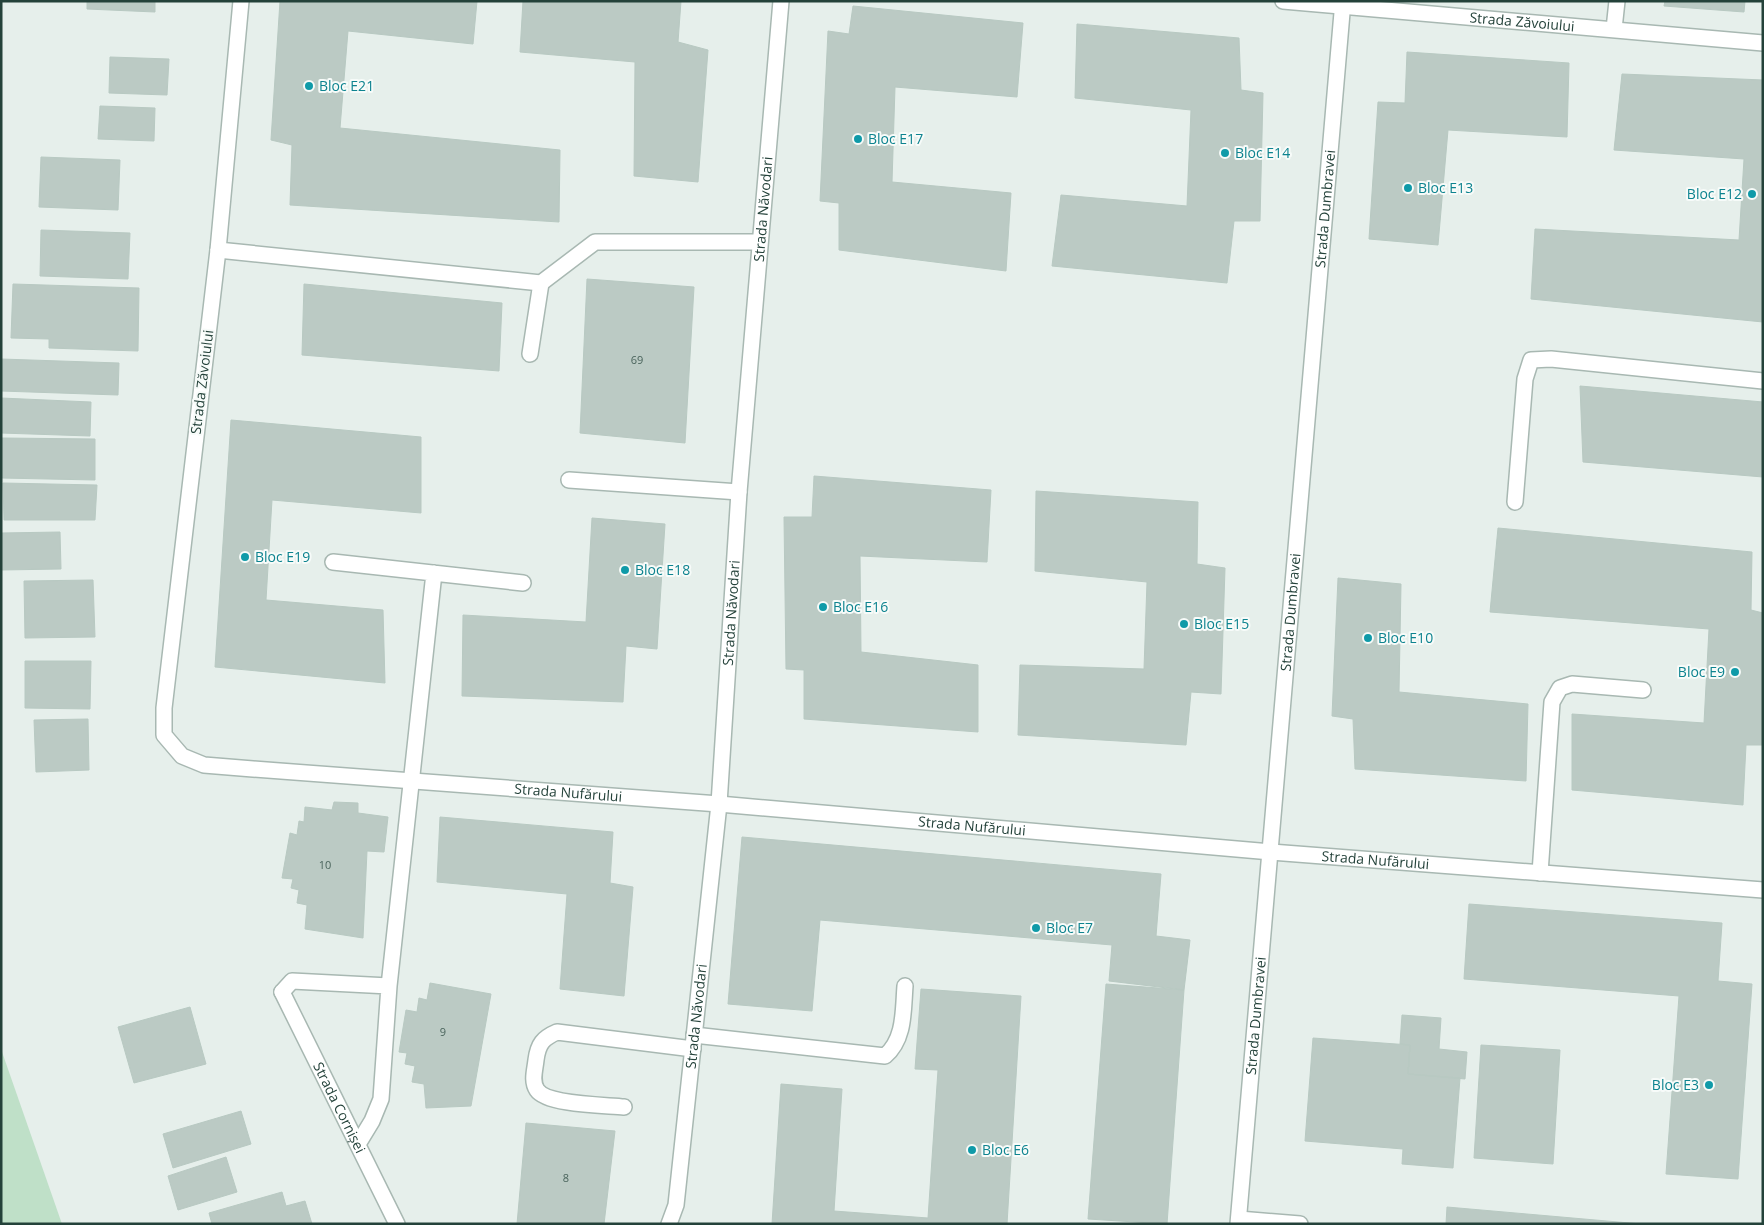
<svg xmlns="http://www.w3.org/2000/svg" width="1764" height="1225" viewBox="0 0 1764 1225" font-family="'Open Sans',sans-serif">
  <rect width="100%" height="100%" fill="#e6efeb"/>
  <path fill="#bfe0c8" d="M1,1049L62,1224H1Z"/>
  <path fill="#bbcac4" stroke="#b8c9c2" d="M87,1H155V12L87,9Z
    M280,1H477L473,44L348,31L340,128L560,150L559,222L290,205L292,145L271,140Z
    M523,1H681L678,42L708,50L698,182L634,176L635,62L520,52Z
    M1665,1H1745L1744,12L1664,6Z
    M853,6L1023,23L1017,97L895,87L892,182L1011,193L1006,271L839,250V203L820,201L828,31L849,34Z
    M1077,24L1239,38L1241,90L1263,93L1260,221H1234L1227,283L1052,266L1061,195L1187,206L1191,110L1075,98Z
    M1407,52L1569,63L1567,137L1448,130L1438,245L1369,239L1378,102L1405,103Z
    M110,57L169,59L167,95L109,93Z
    M1622,74L1763,80V322L1531,299L1535,229L1739,240L1744,159L1614,150Z
    M100,106L155,108L154,141L98,139Z
    M41,157L120,160L118,210L39,207Z
    M41,230L130,233L128,279L40,276Z
    M587,279L694,287L685,443L580,433Z
    M13,284L139,288L138,351L49,348V339L11,338Z
    M304,284L502,303L499,371L302,355Z
    M1,359L119,363L118,395L1,391Z
    M1580,386L1763,402V477L1583,462Z
    M1,398L91,402L90,436L1,433Z
    M231,420L421,437V513L272,500L266,600L383,610L385,683L215,667Z
    M2,438L95,439V480L1,478Z
    M814,476L991,490L987,562L860,556L861,652L978,665V732L804,719V670L786,669L784,517H812Z
    M3,483L97,485L95,520H4Z
    M1036,491L1198,502L1197,564L1225,568L1221,694L1191,692L1186,745L1018,735L1020,665L1144,669L1147,582L1035,571Z
    M592,518L665,524L657,649L626,646L623,702L462,696L463,615L586,622Z
    M1498,528L1752,552L1751,610L1763,613V745H1746L1743,805L1572,790V714L1704,723L1709,629L1490,612Z
    M60,532L61,569L1,570V533Z
    M1338,578L1401,584L1399,692L1528,704L1526,781L1355,769L1353,719L1332,716Z
    M93,580L95,637L25,638L24,581Z
    M25,661H91L90,709L25,708Z
    M88,719L89,770L36,772L34,720Z
    M334,802L358,803V813L388,817L384,852L367,851L363,938L305,929L307,905L297,903L299,890L291,888L293,879L282,878L290,833L297,835L299,821L304,822L305,807L332,810Z
    M440,817L613,832L610,883L633,887L624,996L560,989L567,894L437,882Z
    M742,837L1161,874L1156,936L1190,940L1184,990L1109,981L1112,945L820,920L812,1011L728,1004Z
    M1469,904L1722,923L1718,981L1752,984L1738,1179L1666,1174L1679,996L1464,979Z
    M430,983L491,994L471,1106L426,1108L424,1084L412,1082L415,1066L405,1064L407,1053L399,1052L406,1010L417,1012L419,998L427,1000Z
    M1106,984L1184,990L1167,1224L1088,1219Z
    M921,989L1021,996L1007,1224H772L781,1084L842,1089L834,1211L928,1218L938,1070L915,1069Z
    M190,1007L206,1064L134,1083L118,1027Z
    M1402,1015L1441,1018L1439,1049L1467,1052L1465,1079L1408,1074L1410,1045L1400,1044Z
    M1313,1038L1410,1045L1408,1074L1460,1078L1453,1168L1402,1164L1403,1149L1305,1141Z
    M1481,1045L1560,1050L1553,1164L1474,1158Z
    M241,1111L251,1144L173,1168L163,1134Z
    M526,1123L615,1131L604,1224H517Z
    M226,1157L237,1192L178,1210L168,1176Z
    M282,1192L286,1206L305,1201L312,1224H212L209,1213Z
    M1447,1207L1641,1224H1446Z"/>
  <g fill="none" stroke-linecap="round" stroke-linejoin="round">
    <defs>
      <path id="service" d="M1614,29L1617,1
        M530,354L541,283
        M569,480L739,492
        M1515,502L1525,379L1531,360L1551,359L1763,381
        M333,562L523,583
        M1540,873L1552,702L1560,688L1572,684L1643,690
        M389,986L434,573
        M282,992L292,981L389,986L381,1099L372,1121L358,1144
        M694,1035L885,1056C905,1039 903,1011 905,986
        M624,1107C605,1105 547,1105 537,1090C531,1081 535,1070 536,1060C538,1044 543,1038 557,1032L693,1049
        M1239,1219L1300,1224"/>
      <g id="minor">
        <path id="s1" d="M241,1L218,250L164,708V735L182,756L204,765L253,769L719,804L1271,852L1763,890"/>
        <path id="s2" d="M1283,1L1763,43"/>
        <path d="M218,250L541,283L595,242H759"/>
        <path id="s3" d="M282,992L397,1224"/>
        <path id="s4" d="M669,1224L676,1205L719,804L739,492L781,1"/>
        <path id="s5" d="M1238,1224L1343,1"/>
      </g>
    </defs>
    <use href="#service" stroke="#a8b8b2" stroke-width="18"/>
    <use href="#minor" stroke="#a8b8b2" stroke-width="18"/>
    <use href="#service" stroke="#fff" stroke-width="15"/>
    <use href="#minor" stroke="#fff" stroke-width="15"/>
  </g>
  <g fill="#0f9aa8" stroke="#f7fbf9" stroke-width="2">
    <circle cx="309" cy="86" r="5"/>
    <circle cx="858" cy="139" r="5"/>
    <circle cx="1225" cy="153" r="5"/>
    <circle cx="1408" cy="188" r="5"/>
    <circle cx="1752" cy="194" r="5"/>
    <circle cx="245" cy="557" r="5"/>
    <circle cx="625" cy="570" r="5"/>
    <circle cx="823" cy="607" r="5"/>
    <circle cx="1184" cy="624" r="5"/>
    <circle cx="1368" cy="638" r="5"/>
    <circle cx="1735" cy="672" r="5"/>
    <circle cx="1036" cy="928" r="5"/>
    <circle cx="1709" cy="1085" r="5"/>
    <circle cx="972" cy="1150" r="5"/>
  </g>
  <g text-anchor="middle" stroke-width="4" stroke-linejoin="round" paint-order="stroke">
    <g font-size="11" fill="#4a645c">
      <text x="637" y="364">69</text>
      <text x="325" y="869">10</text>
      <text x="443" y="1036">9</text>
      <text x="566" y="1182">8</text>
    </g>
    <g font-size="14" fill="#24423a" stroke="#f7fbf9">
      <text dy="5" stroke="none"><textPath href="#s2" startOffset="240">Strada Zăvoiului</textPath></text>
      <text dy="5" stroke="none"><textPath href="#s5" startOffset="1019">Strada Dumbravei</textPath></text>
      <text dy="5" stroke="none"><textPath href="#s4" startOffset="1020">Strada Năvodari</textPath></text>
      <text transform="translate(202 382) rotate(-83)" y="5">Strada Zăvoiului</text>
      <text dy="5" stroke="none"><textPath href="#s4" startOffset="615">Strada Năvodari</textPath></text>
      <text dy="5" stroke="none"><textPath href="#s5" startOffset="614">Strada Dumbravei</textPath></text>
      <text dy="5" stroke="none"><textPath href="#s1" startOffset="1155">Strada Nufărului</textPath></text>
      <text dy="5" stroke="none"><textPath href="#s1" startOffset="1560">Strada Nufărului</textPath></text>
      <text dy="5" stroke="none"><textPath href="#s1" startOffset="1965">Strada Nufărului</textPath></text>
      <text dy="5" stroke="none"><textPath href="#s5" startOffset="209">Strada Dumbravei</textPath></text>
      <text dy="5" stroke="none"><textPath href="#s4" startOffset="210">Strada Năvodari</textPath></text>
      <text dy="5" stroke="none"><textPath href="#s3" startOffset="129">Strada Cornișei</textPath></text>
    </g>
    <g font-size="14" fill="#0d838f" stroke="#f7fbf9" text-anchor="start">
      <text x="319" y="91">Bloc E21</text>
      <text x="868" y="144">Bloc E17</text>
      <text x="1235" y="158">Bloc E14</text>
      <text x="1418" y="193">Bloc E13</text>
      <text x="1742" y="199" text-anchor="end">Bloc E12</text>
      <text x="255" y="562">Bloc E19</text>
      <text x="635" y="575">Bloc E18</text>
      <text x="833" y="612">Bloc E16</text>
      <text x="1194" y="629">Bloc E15</text>
      <text x="1378" y="643">Bloc E10</text>
      <text x="1725" y="677" text-anchor="end">Bloc E9</text>
      <text x="1046" y="933">Bloc E7</text>
      <text x="1699" y="1090" text-anchor="end">Bloc E3</text>
      <text x="982" y="1155">Bloc E6</text>
    </g>
  </g>
  <rect width="1764" height="1225" fill="none" stroke="#24423a" stroke-width="5"/>
</svg>
